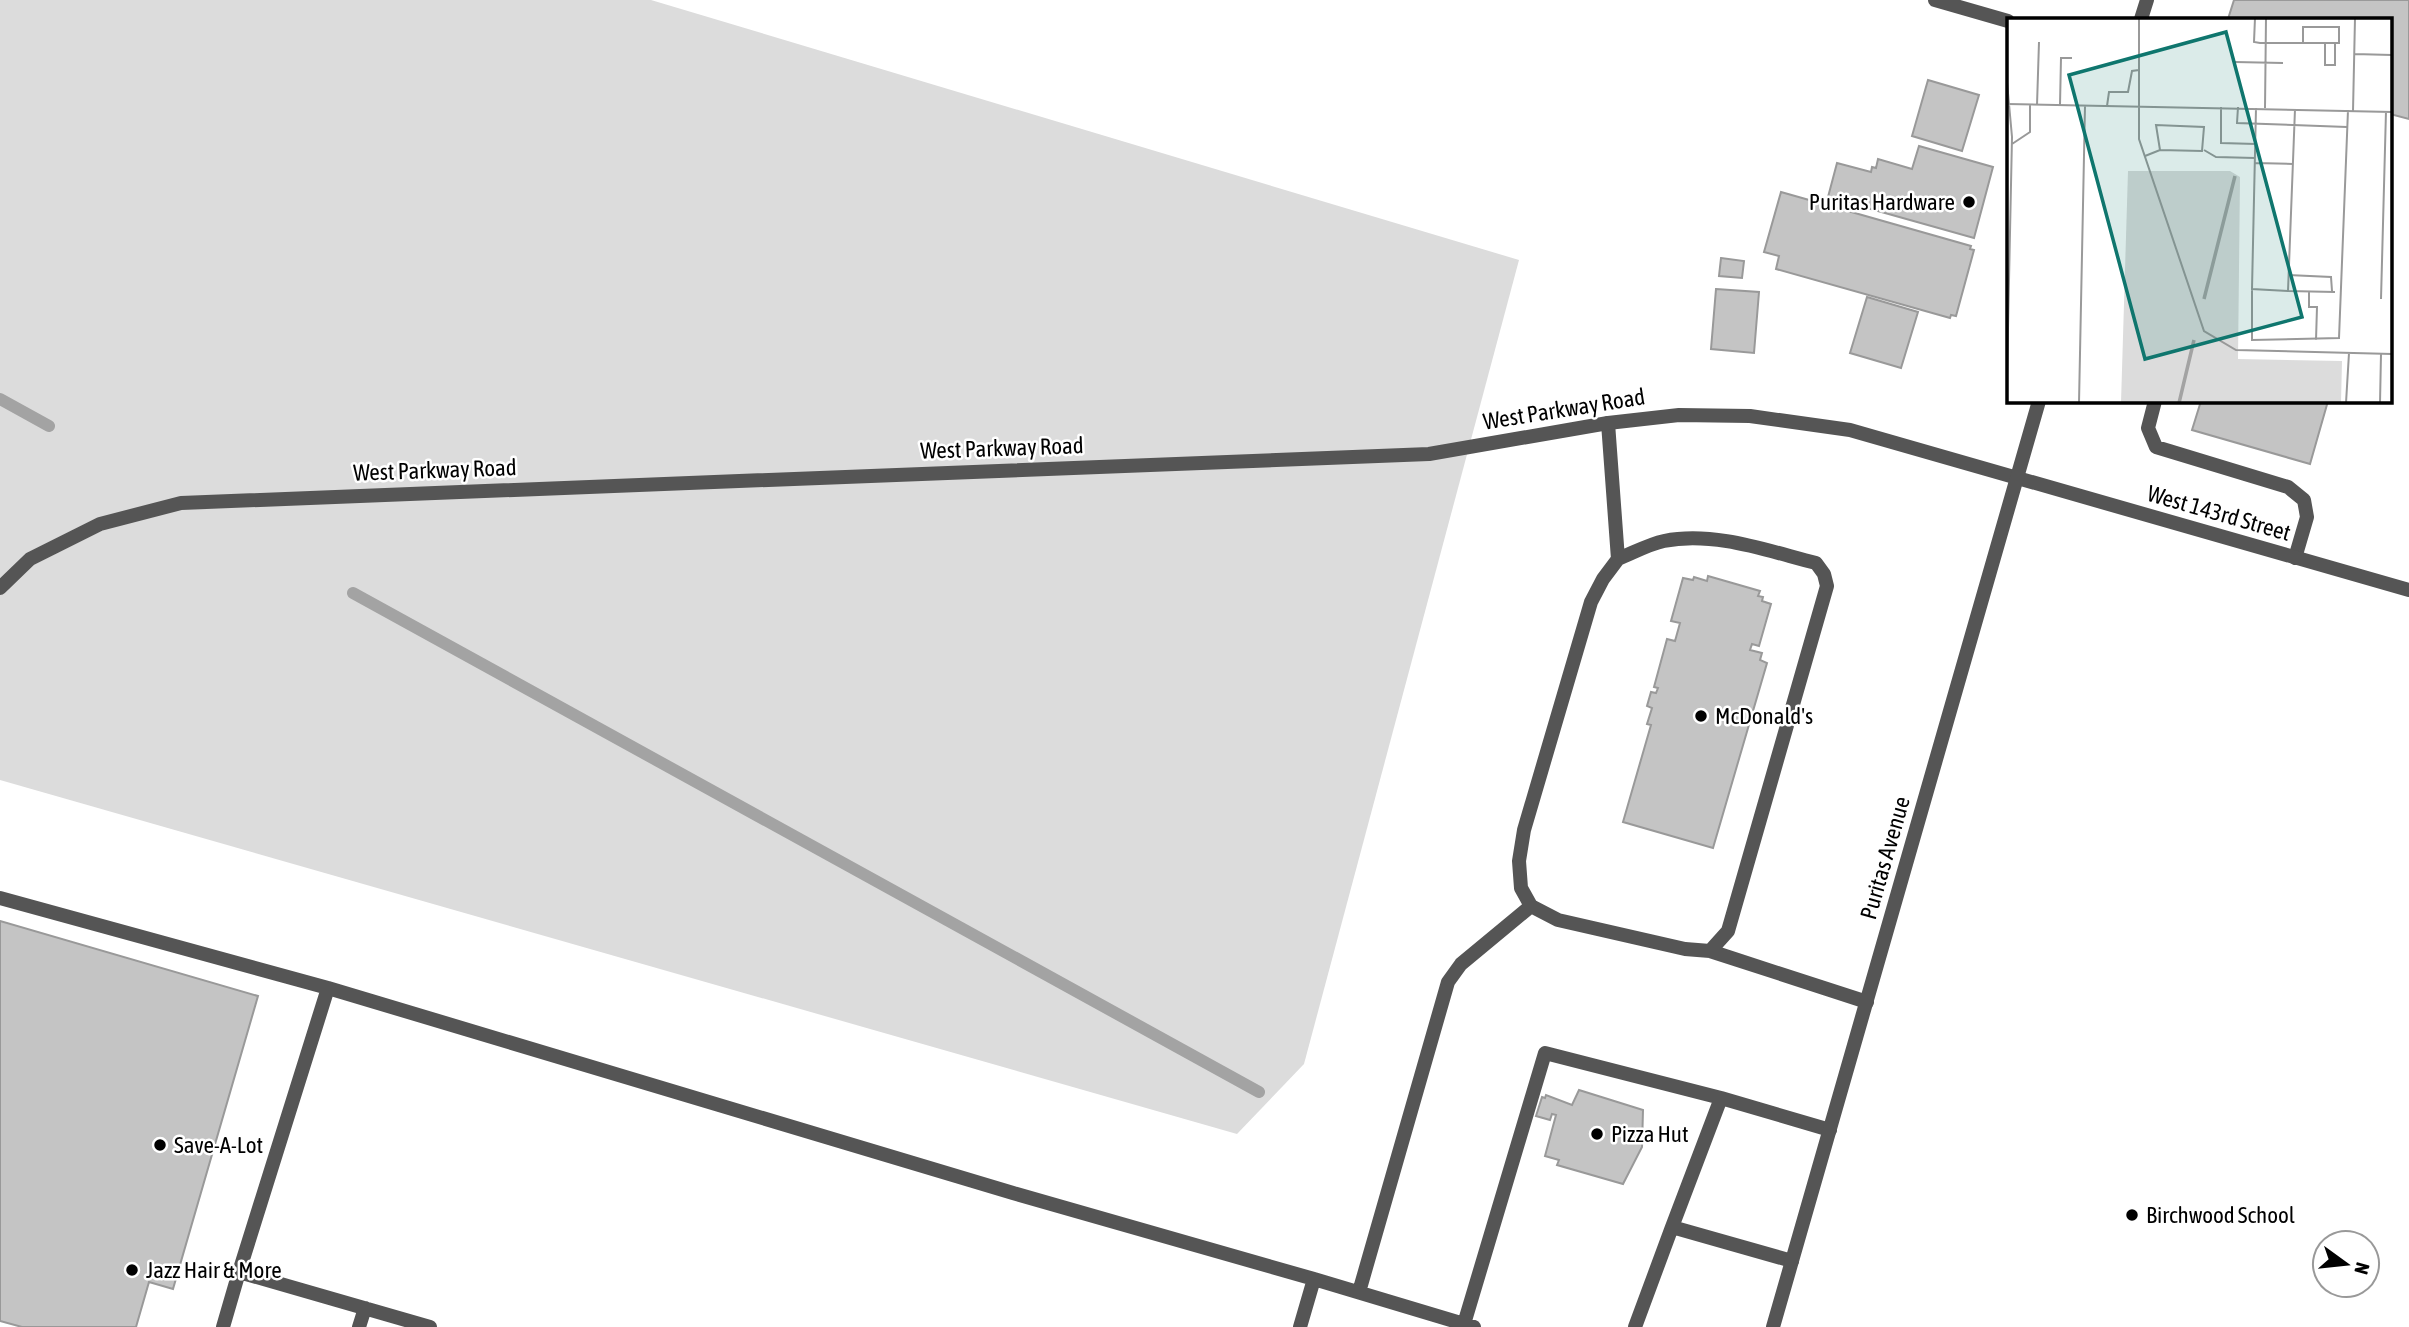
<svg xmlns="http://www.w3.org/2000/svg" width="2409" height="1327" viewBox="0 0 2409 1327" font-family="'Asap Condensed',sans-serif">
  <rect width="100%" height="100%" fill="#fff"/>
  <path fill="#dcdcdc" d="M0,0H651L1519,260L1304,1064L1237,1134L0,780Z"/>
  <g fill="none" stroke-linecap="round" stroke-linejoin="round">
    <path stroke="#a3a3a3" stroke-width="12" d="M0,399L49,426
      M353,593L1259,1092"/>
  </g>
  <path fill="#c4c4c4" stroke="#999" stroke-width="2" d="M2234,0H2409V119L2390,114V19H2228Z
    M1928,80L1979,95L1962,151L1912,136Z
    M1919,146L1993,167L1974,238L1828,197L1837,163L1871,172L1872,167L1876,168L1878,159L1912,169Z
    M1781,192L1971,246L1970,249L1974,250L1956,316L1951,315L1950,318L1776,269L1779,256L1764,252Z
    M1721,258L1744,261L1742,278L1719,276Z
    M1716,289L1759,292L1754,353L1711,349Z
    M1867,297L1918,312L1901,368L1850,353Z
    M2201,401H2328L2310,464L2192,430Z
    M1708,576L1760,591L1758,596L1763,597L1762,601L1771,604L1759,646L1752,644L1750,650L1762,653L1760,660L1767,663L1713,848L1623,822L1651,725L1647,724L1652,708L1647,706L1651,692L1656,693L1658,688L1654,687L1667,639L1675,641L1680,623L1671,621L1683,578L1693,580L1694,577L1707,581Z
    M0,921L258,996L173,1289L149,1282L136,1327H22L0,1321Z
    M1579,1090L1643,1110L1642,1147L1623,1184L1557,1165L1559,1160L1545,1156L1556,1115L1552,1114L1550,1120L1536,1116L1542,1097L1545,1098L1546,1095L1572,1105Z"/>
  <g fill="none" stroke-linecap="round" stroke-linejoin="round">
    <path stroke="#555" stroke-width="14" d="M2155,401L2148,428L2156,447L2288,487L2304,500L2307,517L2295,558
      M1608,423L1618,559L1603,579L1591,602L1524,830L1519,861L1521,888L1531,906L1558,920L1685,949L1710,951L1728,931L1827,586L1824,574L1816,563C1768,551 1714,531 1664,541C1649,544 1633,553 1618,559
      M0,898L328,988
      M1710,951L1867,1002
      M1672,1227L1721,1098
      M1359,1292L1448,982L1461,964L1531,906
      M1464,1324L1545,1053L1721,1098L1830,1130
      M223,1327L239,1272
      M359,1327L365,1308
      M430,1327L239,1272L328,988L1013,1193L1314,1279L1474,1327
      M1300,1327L1314,1279
      M1635,1327L1672,1227L1792,1261"/>
    <path stroke="#555" stroke-width="14" d="M1935,0L2008,21
      M0,588L30,559L100,524L181,503L1429,454L1608,423L1679,415L1750,416L1850,430L2409,590"/>
    <path stroke="#555" stroke-width="14" d="M2141,19L2147,0
      M1773,1327L2039,401"/>
  </g>
  <g fill="#000" stroke="#fff" stroke-width="2.5">
    <circle cx="1969" cy="202" r="7"/>
    <circle cx="1701" cy="716" r="7"/>
    <circle cx="1597" cy="1134" r="7"/>
    <circle cx="160" cy="1145" r="7"/>
    <circle cx="2132" cy="1215" r="7"/>
    <circle cx="132" cy="1270" r="7"/>
  </g>
  <g text-anchor="middle" stroke-width="5" stroke-linejoin="round" paint-order="stroke">
    <g font-size="23" fill="#000" stroke="#fff" text-anchor="start">
      <text x="1955" y="210" text-anchor="end">Puritas Hardware</text>
      <text x="1715" y="724">McDonald's</text>
      <text x="1611" y="1142">Pizza Hut</text>
      <text x="174" y="1153">Save-A-Lot</text>
      <text x="2146" y="1223">Birchwood School</text>
      <text x="146" y="1278">Jazz Hair &amp; More</text>
    </g>
    <g font-size="23" fill="#000" stroke="#fff">
      <text transform="translate(1564 409) rotate(-9)" y="8">West Parkway Road</text>
      <text transform="translate(1002 448) rotate(-2)" y="8">West Parkway Road</text>
      <text transform="translate(435 470) rotate(-2)" y="8">West Parkway Road</text>
      <text transform="translate(2219 513) rotate(16)" y="8">West 143rd Street</text>
      <text transform="translate(1885 858) rotate(-74)" y="8">Puritas Avenue</text>
    </g>
  </g>
  <g transform="translate(2007 18)">
    <rect width="385" height="385" fill="#fff"/>
    <path d="M121,153H223L233,159L231,341L335,343L334,385H114Z" fill="#dcdcdc"/>
    <path fill="none" stroke="#a3a3a3" stroke-width="3.5" d="M197,281L228,158M172,385L187,322"/>
    <path fill="none" stroke="#999" stroke-width="2" d="M132,0V121L197,313L229,332L385,336M248,0L247,24L253,25H296V9H332V25H296M318,25V47H328V25M347,36L385,37M228,44L276,45M0,64L5,119L0,358M0,86L385,94M30,87L32,24M53,87L54,40H65M100,88L102,74H121L125,53L132,52M214,89V125L249,126M231,89L230,105L340,109M249,90L245,271L281,273L288,91M258,90L259,0M346,93L348,0M5,126L23,114V86M197,132L209,139L248,140M138,138L153,132L195,133L197,109L149,107L153,132M248,145L286,146M281,257L324,259L325,273M245,271V322L332,320L341,92M281,273L328,274M302,273V289H310L309,322M374,281L379,93M72,385L78,88M339,385L342,335M373,385L374,336"/>
    <path fill="#0f766e" fill-opacity="0.15" stroke="#0f766e" stroke-width="3.5" d="M219,14L295,299L138,341L62,57Z"/>
    <rect width="385" height="385" fill="none" stroke="#000" stroke-width="3.5"/>
  </g>
  <g transform="translate(2346 1264) rotate(105)"><circle r="33" fill="#ffffff" stroke="#999999" stroke-width="2"/>
  <path d="M0-5L12 26L0 18L-12 26Z" fill="#000000"/>
  <text y="-10" font-size="19" font-weight="bold" text-anchor="middle" fill="#000000">N</text>
  </g>
</svg>
